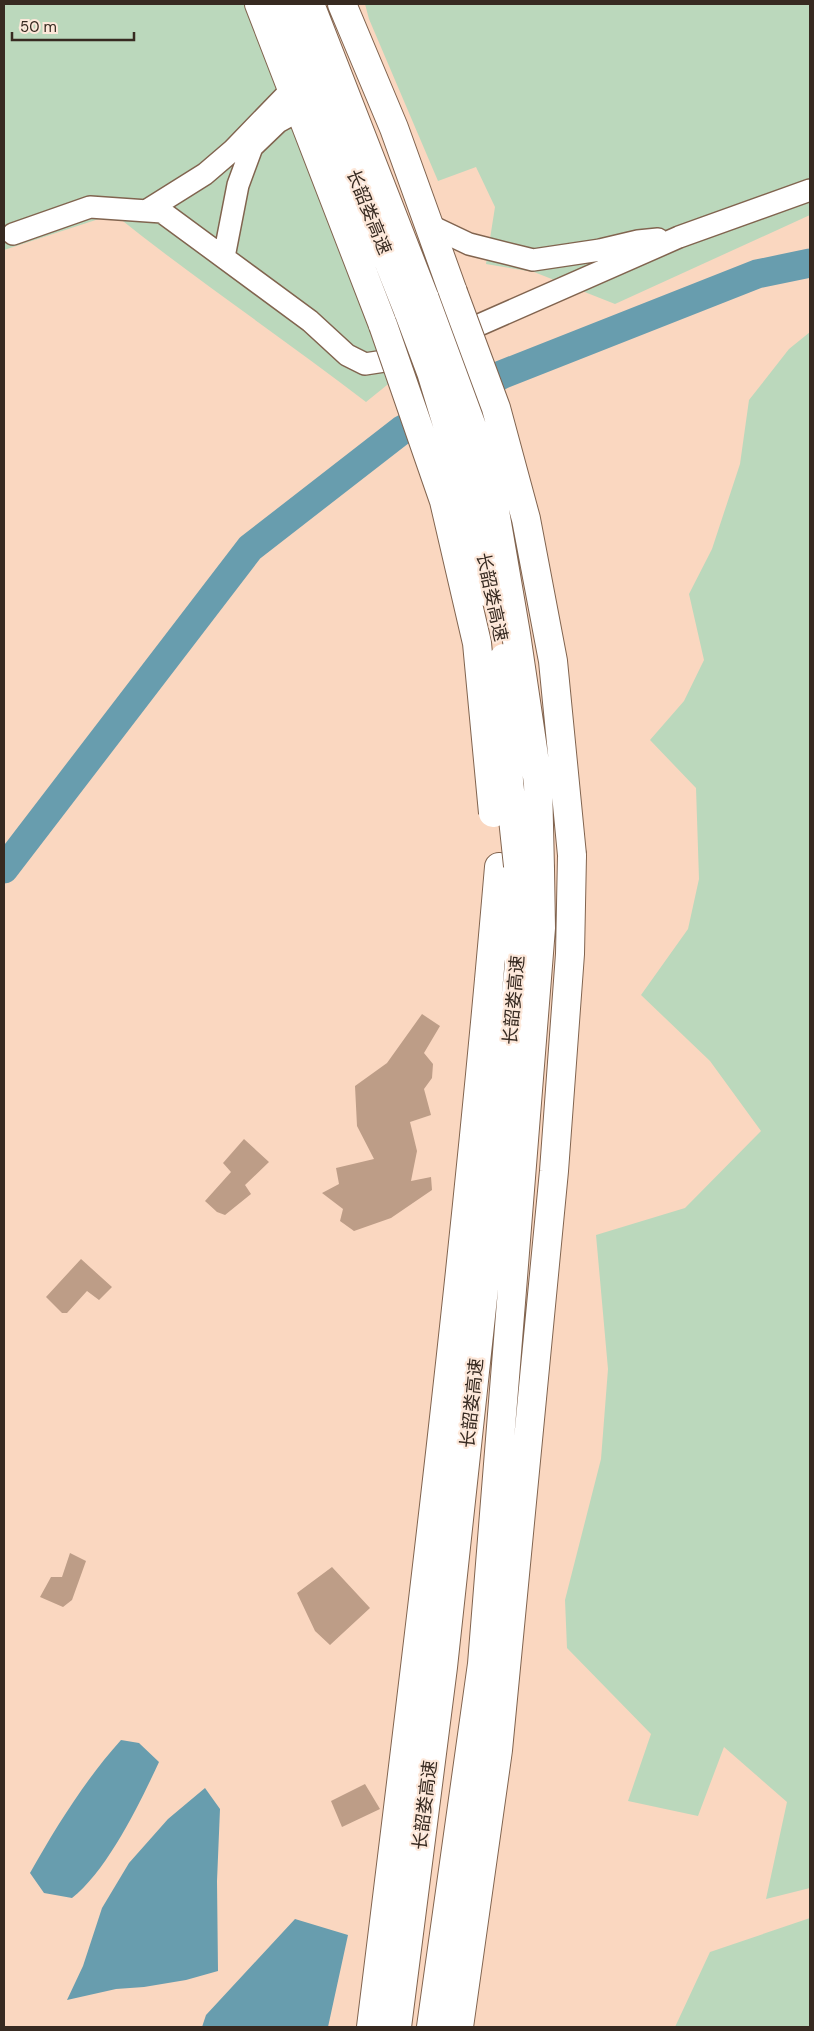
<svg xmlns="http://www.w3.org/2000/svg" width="814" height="2031" viewBox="0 0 814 2031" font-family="'DM Sans','Noto Sans SC',sans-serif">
  <rect width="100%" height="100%" fill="#fad7c0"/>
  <path fill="#bbd8bc" d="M4,4H245L270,65L392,381L366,402C283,338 196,280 114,214L4,250Z
    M365,4H810V215L615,304L534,272L486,264L495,207L476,167L438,181L369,19Z
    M810,332V1888L766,1899L787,1802L724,1747L698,1816L628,1801L651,1734L567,1648L565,1600L601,1459L608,1369L596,1235L685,1208L761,1131L710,1061L641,995L688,929L699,879L696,788L650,740L684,701L704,660L689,594L712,549L740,464L749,400L789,349Z
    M810,1918V2027H675L710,1952Z"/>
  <path fill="#689dae" d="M121,1740L139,1743L159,1762C140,1803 107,1871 72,1898L44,1893L30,1873C56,1827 85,1780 121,1740Z
    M205,1788L220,1809L217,1881L218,1971L186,1980L144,1987L116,1989L67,2000L83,1966L102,1908L129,1863L168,1819Z
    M295,1919L348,1935L328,2027H202L206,2015Z"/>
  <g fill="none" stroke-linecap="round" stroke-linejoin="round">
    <path stroke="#689dae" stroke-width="29" d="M4,869L250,548L402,430L501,375L757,274L810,263"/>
  </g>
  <path fill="#bd9d87" d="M422,1014L440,1026L424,1053L433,1064L432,1078L424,1089L431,1115L410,1122L417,1151L411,1181L431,1177L432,1190L391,1218L354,1231L340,1221L343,1209L322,1193L339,1184L336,1168L374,1159L357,1126L355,1086L387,1063Z
    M244,1139L269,1162L245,1185L251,1194L225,1215L217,1212L205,1201L231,1172L223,1163Z
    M81,1259L112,1287L99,1300L87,1291L67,1313H62L46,1297Z
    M70,1553L86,1561L72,1600L63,1607L40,1597L51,1577H62Z
    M332,1567L370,1608L330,1645L315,1631L297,1593Z
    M365,1784L380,1809L342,1827L331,1801Z"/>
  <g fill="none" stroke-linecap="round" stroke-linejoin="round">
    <defs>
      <path id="minor" d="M146,211L205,174L233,150L292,89
        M429,225L469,244L533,260L600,250L638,241L658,239
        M13,234L90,207L162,212L310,321L347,355L365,364L404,358L679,237L810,190
        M224,257L238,185L252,147L278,122L300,110"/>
      <path id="highway" d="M259,4L383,325
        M286,4L409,313
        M310,4L425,299
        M342,4L394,128L453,292
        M371,2027C419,1641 466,1255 499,867
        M397,2027L443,1667L519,965L518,866
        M431,2027L482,1664L541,928L540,869
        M459,2027L498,1750L554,1171L570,954L572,855"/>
    </defs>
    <use href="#minor" stroke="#81644f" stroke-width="24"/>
    <use href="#highway" stroke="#81644f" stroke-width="30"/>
    <use href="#minor" stroke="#fff" stroke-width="21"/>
    <use href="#highway" stroke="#fff" stroke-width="28"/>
    <defs>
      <path id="highway-bridge" d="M453,292L496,408L526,519L553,661L572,855
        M425,299L488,470L516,634L538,783L540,869
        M409,313L431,372L471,503L491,594
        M383,325L444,501L477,643L493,813
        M504,658L509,781L518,866"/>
    </defs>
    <use href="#highway-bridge" stroke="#81644f" stroke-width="30" stroke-linecap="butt"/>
    <use href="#highway-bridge" stroke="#fff" stroke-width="28"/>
  </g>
  <g text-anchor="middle" stroke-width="4.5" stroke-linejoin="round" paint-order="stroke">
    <g font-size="18" fill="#372a21" stroke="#fde8da">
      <text transform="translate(369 212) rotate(68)" y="6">长韶娄高速</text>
      <text transform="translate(492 597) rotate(78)" y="6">长韶娄高速</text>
      <text transform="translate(514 1000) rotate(-85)" y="6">长韶娄高速</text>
      <text transform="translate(472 1403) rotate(-84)" y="6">长韶娄高速</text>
      <text transform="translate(425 1805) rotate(-83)" y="6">长韶娄高速</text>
    </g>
  </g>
  <rect width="814" height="2031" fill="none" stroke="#372a21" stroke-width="10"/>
  <path d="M12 32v8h122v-8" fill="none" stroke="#372a21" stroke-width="2.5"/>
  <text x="20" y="32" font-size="15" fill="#372a21" stroke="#fde8da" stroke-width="4" paint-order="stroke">50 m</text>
</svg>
